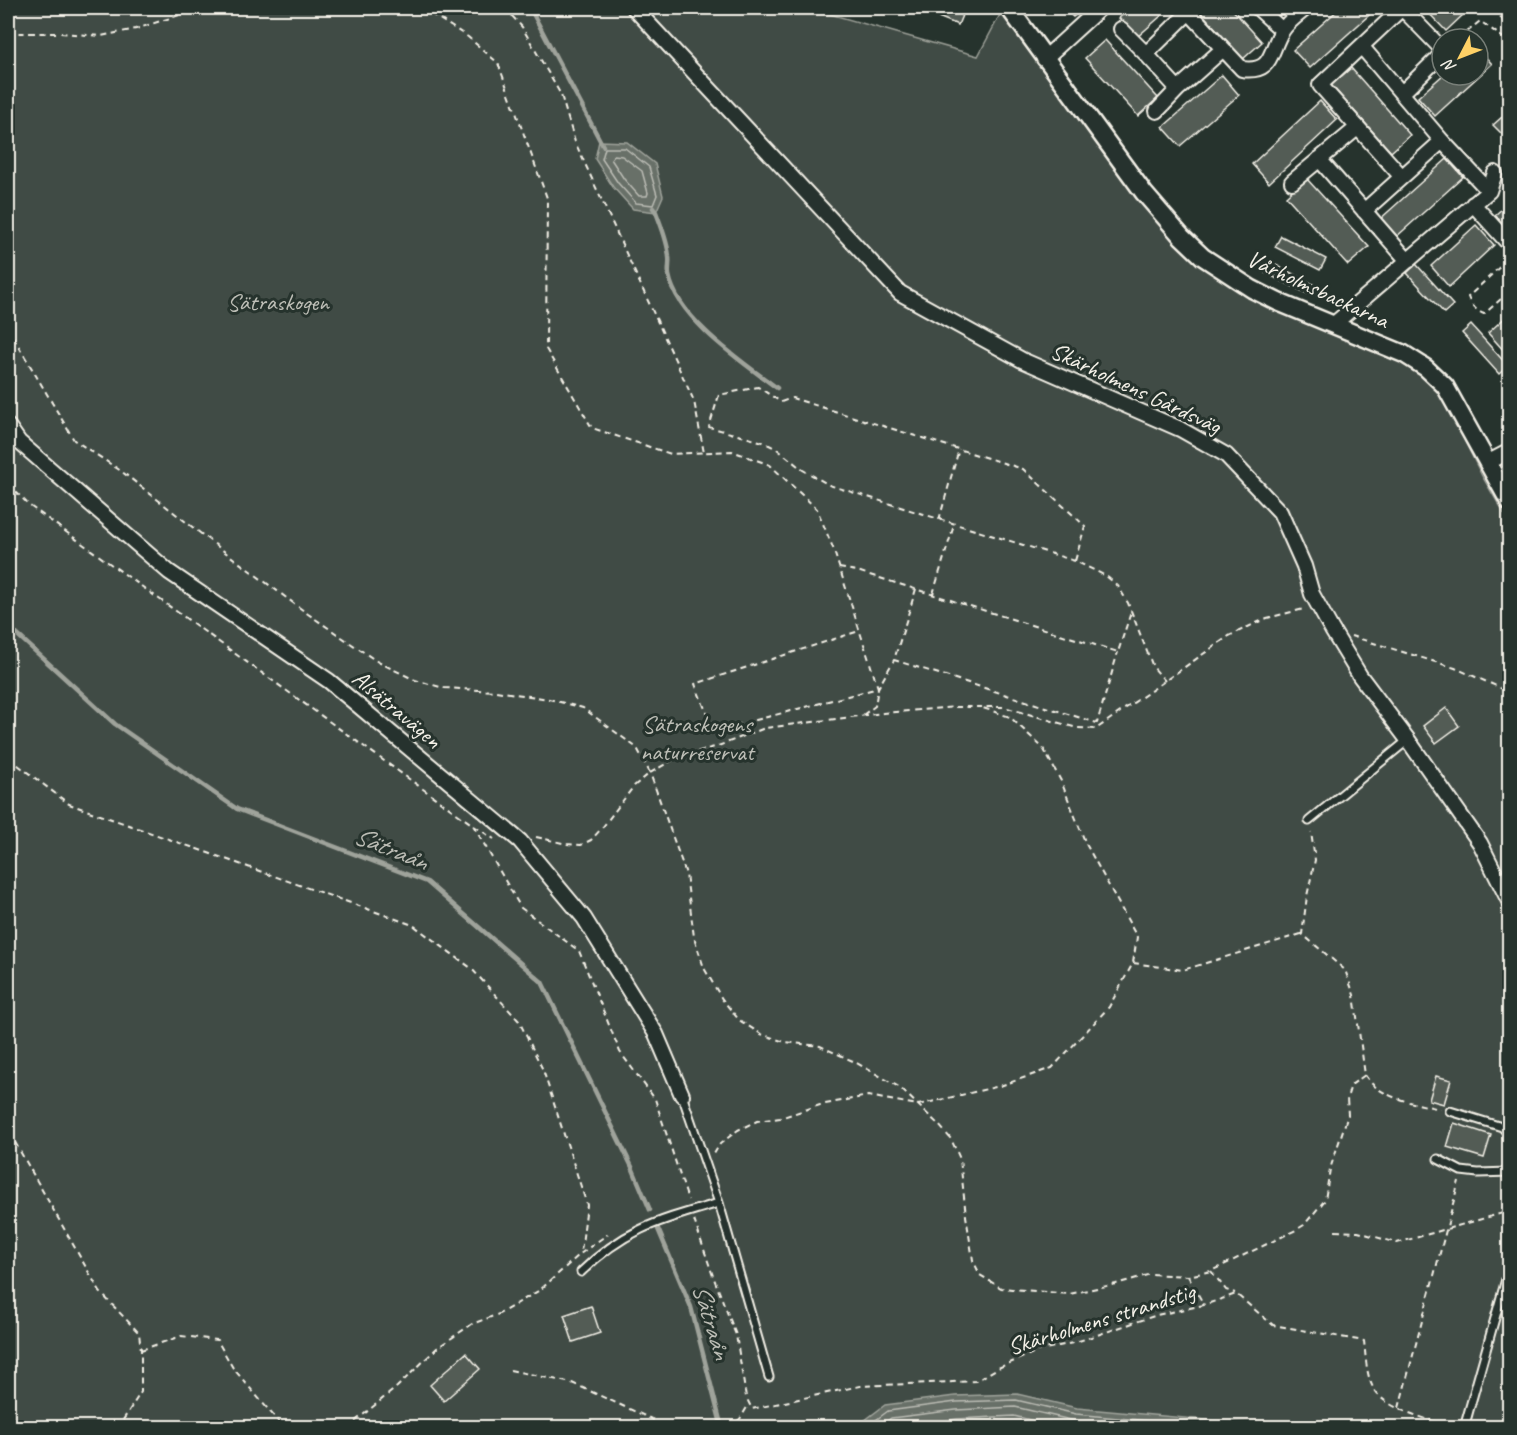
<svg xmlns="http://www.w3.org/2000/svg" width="1517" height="1435" viewBox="0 0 1517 1435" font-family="Caveat,sans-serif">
  <rect width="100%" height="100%" fill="#26332d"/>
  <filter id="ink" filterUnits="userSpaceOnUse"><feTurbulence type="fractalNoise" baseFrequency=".0167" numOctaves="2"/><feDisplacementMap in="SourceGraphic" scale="12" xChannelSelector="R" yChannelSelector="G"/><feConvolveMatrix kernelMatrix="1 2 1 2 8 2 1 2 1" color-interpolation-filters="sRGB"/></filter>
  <g filter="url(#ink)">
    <path fill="#414b45" stroke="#9a9e96" stroke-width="1.5" d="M8,8H812V9L978,56L1001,13L1153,218L1197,261L1235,289L1399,360L1414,369L1432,385L1447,405L1482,476L1509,522V1427H8Z"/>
    <path fill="#676f68" stroke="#9fa39b" stroke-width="1.5" d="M599,141L627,142L655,164L663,196L656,212L633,209L613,187L595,159Z
      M1017,1394L1077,1408L1260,1425L1266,1427H856L885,1405L955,1396Z"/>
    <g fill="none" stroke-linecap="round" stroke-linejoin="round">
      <path stroke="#bcbdb5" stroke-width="1.5" d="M605,148H625L649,167L657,195L653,205L636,203L618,183L602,159Z
        M614,155L622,156L642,171L648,193L647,196H639L624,179L611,159Z
        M865,1428L888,1411L956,1402L1016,1400L1076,1414L1223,1428
        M878,1428L891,1418L956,1410L1015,1407L1075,1421L1142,1428
        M893,1428L957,1419L1014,1416L1062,1428"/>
      <path stroke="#9fa39b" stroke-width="4.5" d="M530,8L603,146
        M653,208L656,212C661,226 668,242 669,257C670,263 668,269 669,275C677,319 744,363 777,388
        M8,628L11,629L115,724L237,809L427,882L542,982L632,1167L650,1210
        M658,1229L691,1307L722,1428"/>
    </g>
    <path fill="#525c55" stroke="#f4f1e8" stroke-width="1.5" d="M928,8H965L958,25L926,12Z
      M1064,8H1082L1083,9L1073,17Z
      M1131,8H1170L1136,38L1119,18Z
      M1197,8H1231L1262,42L1243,59Z
      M1270,8H1288L1278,16Z
      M1340,8H1377L1310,68L1293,50Z
      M1424,8H1458L1464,14L1446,31Z
      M1105,40L1158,98L1138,116L1085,58Z
      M1478,49L1492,64L1435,116L1418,97L1443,75H1478Z
      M1351,68L1410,135L1391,152L1331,85Z
      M1222,75L1239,95L1180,146L1163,127Z
      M1320,101L1337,120L1269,183L1252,164Z
      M1510,110V127L1502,134L1493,125Z
      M1447,159L1463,177L1395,238L1379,220Z
      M1306,178L1369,247L1348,265L1286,196Z
      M1510,202V231L1495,215Z
      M1476,225L1494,245L1449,287L1431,266Z
      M1281,236L1326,259L1320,270L1275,247Z
      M1268,261L1313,284L1308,294L1263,272Z
      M1416,264L1453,305L1444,313L1407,273Z
      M1510,313V350L1506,353L1488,333Z
      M1471,325L1508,366L1499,374L1462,333Z
      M1446,708L1459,726L1436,743L1423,726Z
      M1436,1076L1451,1080L1444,1104L1429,1100Z
      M1454,1123L1491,1135L1484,1158L1447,1147Z
      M591,1306L600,1333L573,1342L564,1315Z
      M466,1353L480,1369L444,1401L430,1385Z"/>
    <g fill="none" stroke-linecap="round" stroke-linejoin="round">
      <defs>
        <path id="service" d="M1309,821L1408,740
          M682,1095L719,1203L769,1377
          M1450,1111L1502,1127L1510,1135
          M1438,1159L1461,1171L1478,1173L1510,1172
          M581,1272C626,1228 661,1220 719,1203
          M1464,1428L1510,1265"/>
        <path id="minor" d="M634,8L900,293L1022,360L1180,429L1226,455L1280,512L1304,566L1312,594L1332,630L1360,676L1408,740L1480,843L1510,903
          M1258,8L1282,30
          M1402,8L1442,49
          M1121,29L1146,54
          M1362,47L1442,141L1489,191
          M1223,49L1178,89L1146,54L1189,12L1242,69C1274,73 1269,51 1282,31C1287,22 1299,14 1306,8
          M1044,59L1100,8
          M1402,93L1442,54
          M1157,111L1178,89
          M1319,159L1408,261
          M1402,177L1320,85L1402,8
          M1292,182L1357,128
          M1473,204L1510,245
          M1364,211L1442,141
          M1334,324L1489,191L1495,173
          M8,426L19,442L169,572L329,681L520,841L584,918L656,1034L682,1095
          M1487,463L1510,451"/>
        <path id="tertiary" d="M1009,8L1144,193L1182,237L1203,257L1252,289L1278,302L1404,354L1426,368L1445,386L1510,503"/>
      </defs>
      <use href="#service" stroke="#f4f1e8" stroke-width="11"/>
      <use href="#minor" stroke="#f4f1e8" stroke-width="18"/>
      <use href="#tertiary" stroke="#f4f1e8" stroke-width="21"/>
      <path stroke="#f4f1e8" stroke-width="2" stroke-dasharray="6 4.5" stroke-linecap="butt" d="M422,8L468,37L498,63L547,198L546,349L592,428L671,454L732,451L770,465L817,509L833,548L878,688L714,731L695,684L859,631
        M505,8L522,27L561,95L575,142L694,401L704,453
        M1494,8L1510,30
        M8,33H59L101,36L136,29L201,8
        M1459,39L1480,21L1505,39L1510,35
        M1507,260L1468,297C1471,305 1476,311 1484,314L1510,291
        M8,328L74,440L121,471L209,540L308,614L378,662L415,680L444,688L496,691L549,699L583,708L637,748L650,773L686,874L694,937L704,968L722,999L739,1020L761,1034L785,1042L820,1046L855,1062L899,1087L939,1125L951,1139L960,1159L966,1216L973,1260L980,1275L1001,1288L1069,1294L1116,1284L1151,1274L1188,1276L1211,1271L1296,1230L1304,1225L1325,1200L1330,1169L1348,1115L1347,1098L1351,1085L1365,1075L1354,995L1345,970L1302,934L1307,896L1315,860L1311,832
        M8,484L30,506L473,825L521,908L579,951L620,1052L655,1099L688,1200
        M939,520L959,449
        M1075,561L829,485L803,470L777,449L763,442L709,427L719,395L758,387L781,402L792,398L1023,469L1085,526L1075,561L1106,576L1118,586L1128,603L1153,667L1165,681
        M839,568L857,571L1118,652L1131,612
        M916,589L894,660L1097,723L1118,652
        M933,594L954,525
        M1351,636L1455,668L1510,692
        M863,715L875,706L878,688L894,660
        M8,761L18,765L69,804L413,925L471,968L519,1021L543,1070L587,1205L581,1252
        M474,826L494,839
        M536,837L567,844L581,845L591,840L602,828L634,786L650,773L678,757L718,746L765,728L883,713L956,707H1004L1077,728L1096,729L1229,636L1267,618L1304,609
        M1133,963L1183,970L1301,934
        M1365,1075C1379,1099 1415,1103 1440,1109
        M8,1123L12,1137L100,1292L139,1333L141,1350V1392L123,1420L120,1428
        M714,1154L720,1144L738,1130L757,1121L780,1118L820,1105L868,1096L918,1105L1000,1086L1052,1068L1109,1007L1133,963L1137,937L1086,844L1061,781L1043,748L1010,717L983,708
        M694,1220L713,1276L736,1335L746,1397L752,1409L860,1386L976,1381L998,1368L1040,1350L1073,1343L1157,1315L1204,1305L1236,1294L1273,1325L1364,1341C1366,1358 1366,1377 1375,1391C1387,1410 1433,1420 1454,1428
        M1335,1231L1358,1232L1397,1243L1510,1211
        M1211,1271L1226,1290L1235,1293
        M1188,1276L1204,1305
        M141,1350L181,1336L217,1340L233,1368L284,1428
        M510,1370L572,1383L656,1421L659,1428
        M1399,1408L1459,1181
        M347,1428L397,1387L437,1348L472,1324L499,1314L540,1290L580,1254L608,1234
        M729,1428L740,1419L749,1404"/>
      <use href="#service" stroke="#26332d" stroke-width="7"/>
      <use href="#minor" stroke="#26332d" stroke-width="14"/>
      <use href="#tertiary" stroke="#26332d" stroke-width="16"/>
    </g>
  </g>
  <g text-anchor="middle" stroke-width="6" stroke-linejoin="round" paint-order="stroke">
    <g font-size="24" fill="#f4f1e8" stroke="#26332d">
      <text transform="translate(1318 289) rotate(25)" y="8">Vårholmsbackarna</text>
      <text transform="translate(1136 388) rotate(25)" y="8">Skärholmens Gårdsväg</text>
      <text transform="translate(397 709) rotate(40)" y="8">Alsätravägen</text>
      <text transform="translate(1101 1319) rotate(-17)" y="8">Skärholmens strandstig</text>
    </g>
    <g font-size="24" fill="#bebfb7" stroke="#26332d">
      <text x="278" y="310">Sätraskogen</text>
      <text x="697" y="732">Sätraskogens<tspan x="697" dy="28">naturreservat</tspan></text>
    </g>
    <g font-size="26" font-style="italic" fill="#bcbdb5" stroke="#26332d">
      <text transform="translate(391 848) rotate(22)" y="9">Sätraån</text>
      <text transform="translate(712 1321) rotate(73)" y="9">Sätraån</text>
    </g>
  </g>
  <rect width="1517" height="1435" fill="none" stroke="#26332d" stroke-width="30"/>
  <rect x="15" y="15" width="1487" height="1405" fill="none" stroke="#f4f1e8" stroke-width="2" filter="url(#ink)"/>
  <g transform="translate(1460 57) rotate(228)"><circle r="28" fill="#26332d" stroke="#787f78" stroke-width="1.5"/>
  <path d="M0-4.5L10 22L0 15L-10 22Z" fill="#ffd166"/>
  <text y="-9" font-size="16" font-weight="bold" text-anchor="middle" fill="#f4f1e8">N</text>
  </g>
</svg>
